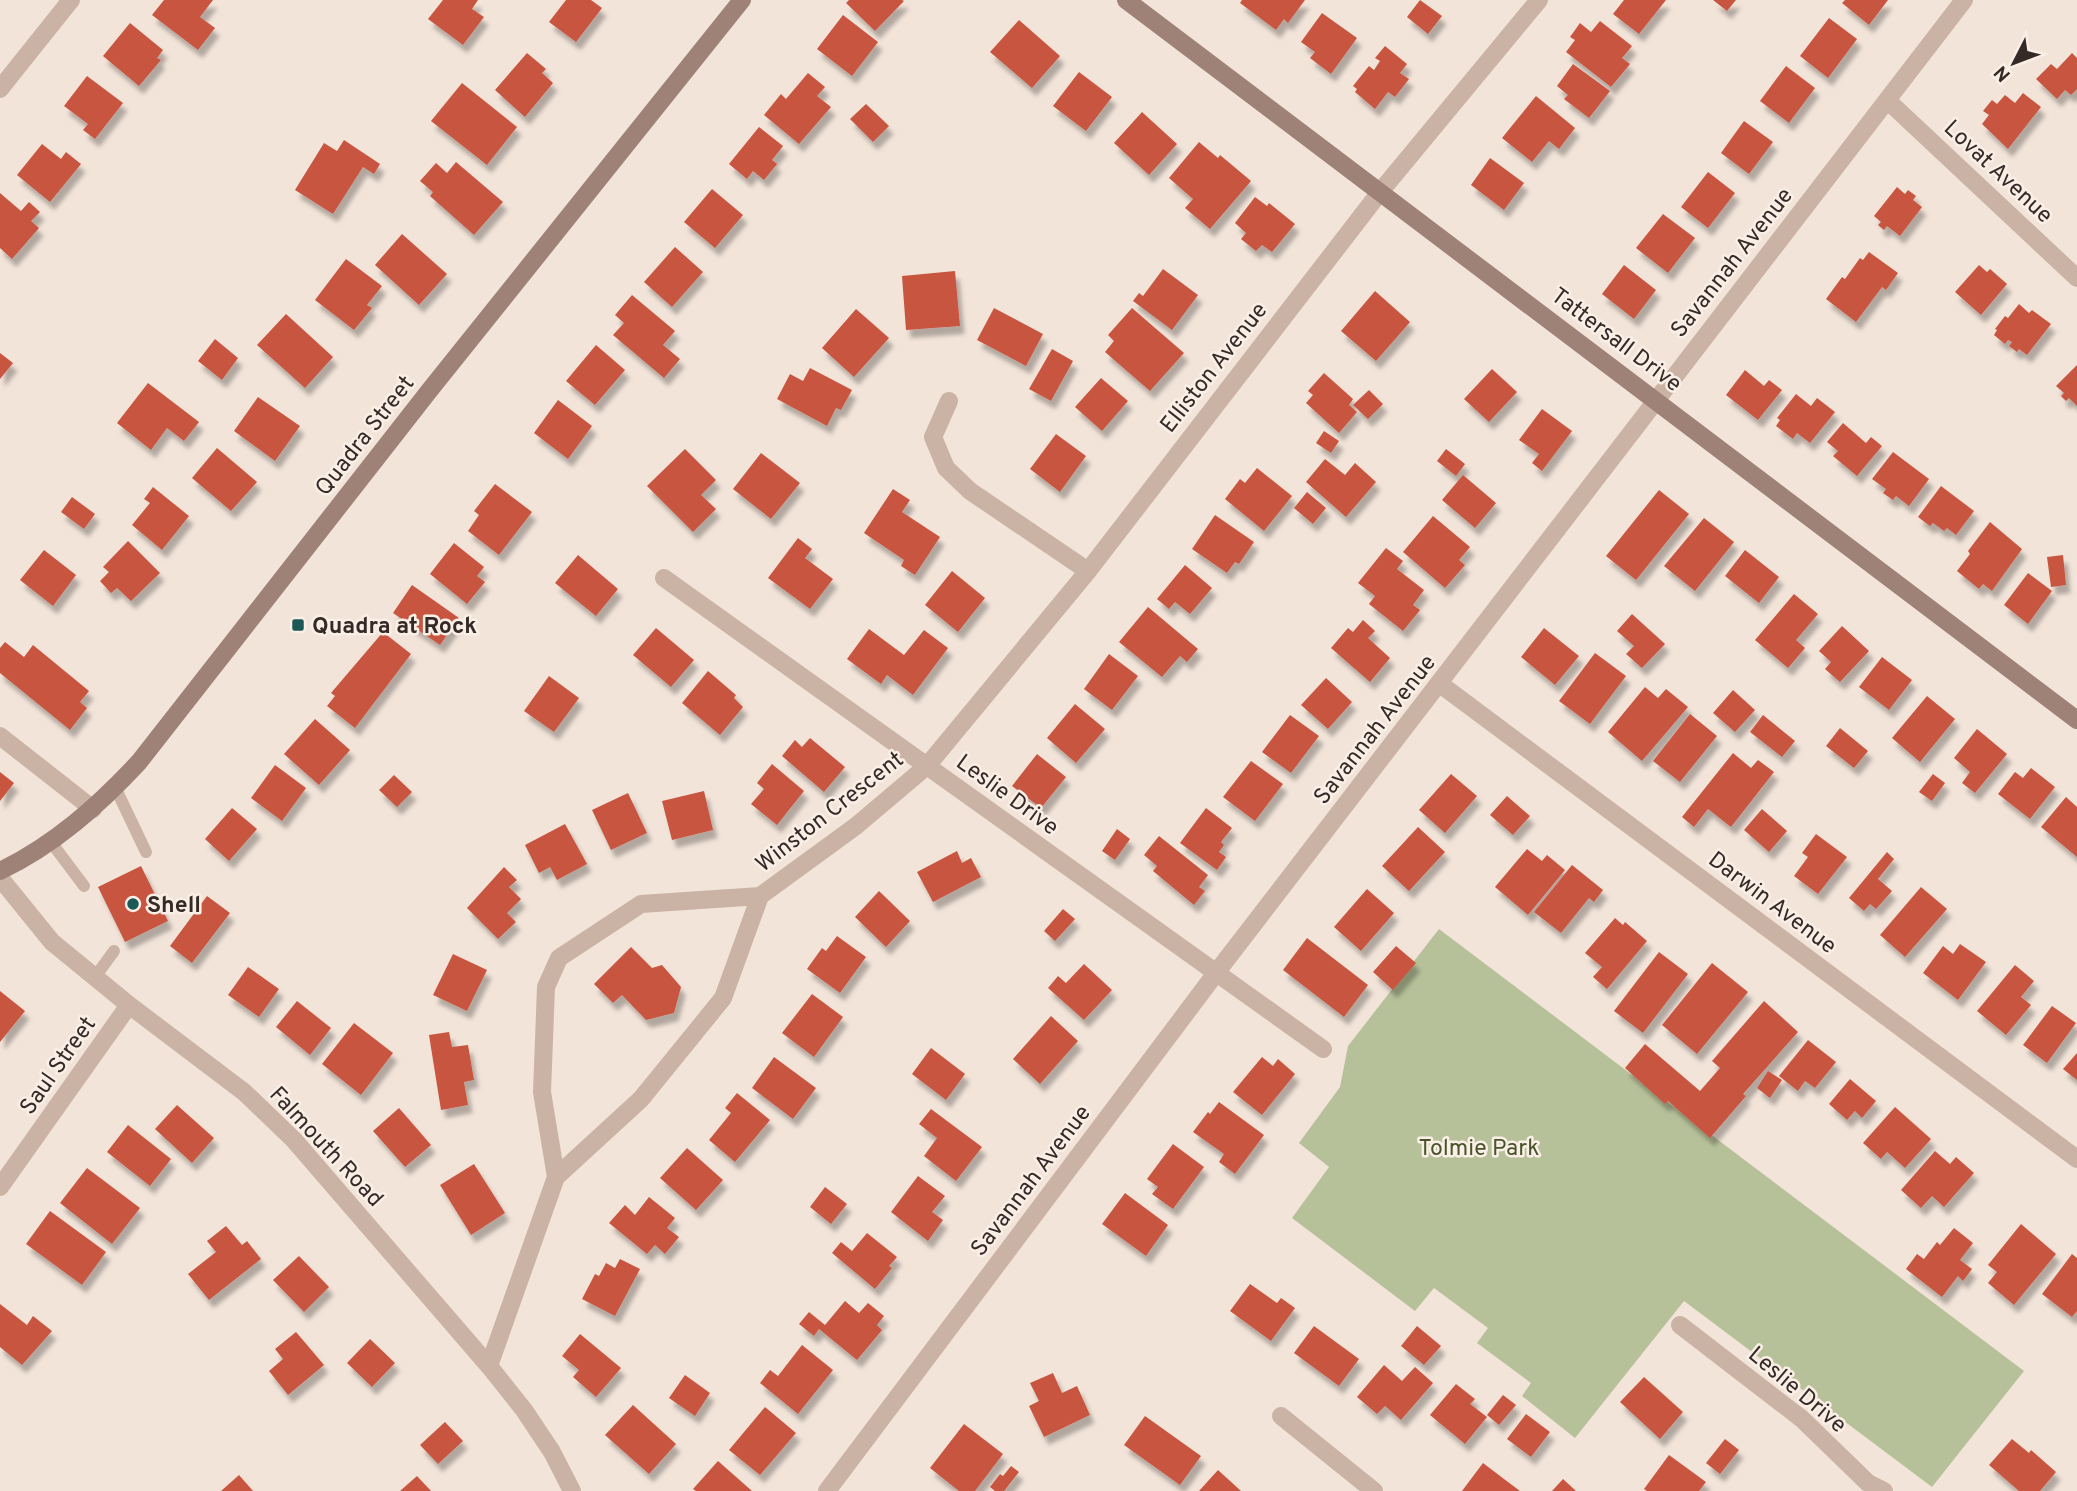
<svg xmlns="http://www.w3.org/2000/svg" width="2077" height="1491" viewBox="0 0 2077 1491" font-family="Overpass,sans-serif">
  <defs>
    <filter id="shadow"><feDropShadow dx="4.5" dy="8" stdDeviation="2" flood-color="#0004"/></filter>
  </defs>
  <rect width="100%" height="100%" fill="#f2e4d9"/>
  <path fill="#b7c199" d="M1439,929L2024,1371L1932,1487L1684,1301L1575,1438L1522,1396L1531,1383L1477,1343L1488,1328L1434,1288L1415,1311L1292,1218L1329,1167L1299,1143L1340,1087L1348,1046Z"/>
  <path fill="#c85541" filter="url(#shadow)" d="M164,0H213L200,17L215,28L198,50L152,15Z
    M443,0H478L472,9L484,17L463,45L428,19Z
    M566,0H591L602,8L576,42L549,22Z
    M849,0H902L904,1L875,31L846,3Z
    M1242,0H1305L1288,23L1284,19L1276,30L1240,3Z
    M1420,0L1442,16L1428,34L1407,17Z
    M1624,0H1666L1639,34L1613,14Z
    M1713,0H1736L1727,11Z
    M1845,0H1888L1869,25L1842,3Z
    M1322,13L1357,38L1331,74L1310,58L1315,52L1301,42Z
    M843,15L878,42L852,76L817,49Z
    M1829,18L1857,39L1828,78L1800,56Z
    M1019,20L1060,56L1032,88L990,52Z
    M1600,21L1632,46L1622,58L1630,64L1611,87L1566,52L1575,40L1570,37L1580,23L1591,32Z
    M130,23L163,50L157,58L161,60L139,86L103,56Z
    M1385,46L1407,64L1400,73L1409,79L1395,97L1388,92L1375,109L1355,92L1357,89L1353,86L1369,66L1374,70L1380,61L1375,58Z
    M527,53L546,69L542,73L553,83L525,117L495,90Z
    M2072,53L2077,58V89L2071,95L2065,90L2057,99L2036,79L2051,64L2057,69Z
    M1573,64L1610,91L1589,118L1564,99L1568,95L1557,86Z
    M1786,66L1815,88L1789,123L1760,101Z
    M1079,72L1112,97L1086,131L1053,106Z
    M808,73L825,87L817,96L831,107L799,144L764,115L781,94L786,99Z
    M87,76L123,103L95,139L83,130L88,124L64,106Z
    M462,83L517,127L487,165L431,121Z
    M2023,93L2041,107L2008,149L1982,124L1989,115L1983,111L1992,100L1997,104L2005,95L2015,103Z
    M1536,96L1575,128L1559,149L1549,141L1532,162L1502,138Z
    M866,104L889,126L873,142L850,119Z
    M1142,112L1177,144L1149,175L1114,143Z
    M1744,121L1773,142L1749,174L1721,153Z
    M759,127L783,146L772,160L777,164L764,180L753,171L747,179L729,164Z
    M344,140L380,164L374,174L363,167L333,214L295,190L324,143L337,151Z
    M1199,142L1218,158L1220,155L1251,181L1210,229L1185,208L1193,199L1169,178Z
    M42,144L61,159L66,152L81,164L50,202L17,175Z
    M1490,158L1524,183L1504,210L1471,185Z
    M456,162L503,202L474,235L430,196L433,192L420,181L436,163L447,173Z
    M1708,172L1735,193L1708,228L1681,207Z
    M1897,187L1905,194L1908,190L1916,196L1913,200L1922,207L1900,236L1887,226L1884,230L1878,225L1881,222L1874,216Z
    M712,189L743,215L715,248L684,222Z
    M0,193L21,211L29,202L40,212L31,221L39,228L12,259L0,248Z
    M1255,197L1267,206L1269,203L1295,224L1272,252L1262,245L1256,251L1241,239L1246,233L1235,223Z
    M1663,214L1695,238L1668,273L1636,248Z
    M402,234L447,274L419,305L375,265Z
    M675,247L703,272L672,307L644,282Z
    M1869,252L1898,273L1886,290L1882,287L1856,322L1826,299L1842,277L1845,279L1860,258L1863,260Z
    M346,259L382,286L367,305L372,308L354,330L315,300Z
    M1624,265L1656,290L1634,319L1602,294Z
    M1979,265L1987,272L1990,269L2007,284L1981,315L1955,292Z
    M1163,269L1198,295L1172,330L1133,301L1139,293L1143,296Z
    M955,271L960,326L906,330L902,276Z
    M1375,291L1410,322L1376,361L1341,331Z
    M632,295L675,331L663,345L680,359L664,378L613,335L624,323L615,315Z
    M2019,304L2029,313L2032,310L2051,324L2027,355L2019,349L2017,352L2009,346L2012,342L2008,340L2005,344L1994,335L1997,330L1995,329L2005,316L2008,318Z
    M994,308L1043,334L1026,366L977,340Z
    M1132,308L1184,353L1150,391L1105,352L1114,341L1108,335Z
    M856,309L889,338L854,377L822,348Z
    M286,314L333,357L305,388L257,345Z
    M215,339L238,358L222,380L198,361Z
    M596,345L625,370L595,405L566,381Z
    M1052,349L1073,361L1051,401L1029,389Z
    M0,353L13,363L0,379Z
    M2077,365V406L2069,398L2066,401L2061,396L2064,393L2056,386Z
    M810,368L852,390L841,410L836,408L827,426L777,399L790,374L803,381Z
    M1492,369L1517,392L1489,422L1464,399Z
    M1745,370L1764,386L1769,380L1782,390L1758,420L1726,395Z
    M1324,373L1353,399L1349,405L1357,412L1339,433L1306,403L1313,395L1308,391Z
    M1101,378L1128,401L1102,431L1075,407Z
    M148,383L199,422L184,441L167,428L151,450L117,423Z
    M1369,390L1383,404L1368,419L1353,405Z
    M1796,394L1811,406L1817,398L1835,412L1810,443L1797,433L1793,439L1776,426L1780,420L1777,418Z
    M258,397L300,426L275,461L234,431Z
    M558,400L592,426L568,459L534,433Z
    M1542,409L1572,431L1542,471L1532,463L1539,454L1519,440Z
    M1843,423L1866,443L1871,437L1882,446L1857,476L1833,456L1838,451L1827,442Z
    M1324,431L1339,441L1331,453L1316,443Z
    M1056,434L1086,456L1060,492L1030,469Z
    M217,448L257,482L231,511L192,478Z
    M685,449L716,480L701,495L716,509L693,532L647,486Z
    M1446,449L1465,464L1456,476L1437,461Z
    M1893,452L1929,479L1909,506L1896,496L1893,500L1883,493L1886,489L1872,479Z
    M761,453L800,483L771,519L733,489Z
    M1325,459L1345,475L1355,463L1376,482L1346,517L1306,482Z
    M1257,468L1292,496L1264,531L1225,499L1240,479L1245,483Z
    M1463,475L1496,503L1475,528L1442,500Z
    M495,484L532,512L499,555L468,531L479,515L474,511Z
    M1941,486L1974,511L1956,535L1947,528L1944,531L1933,523L1930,526L1918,517Z
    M153,487L189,516L162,550L132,525L150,503L144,499Z
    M893,489L910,500L902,512L940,537L915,575L901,566L904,560L864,533Z
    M1659,490L1689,514L1636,580L1606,556Z
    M1307,492L1326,508L1313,524L1294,508Z
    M72,497L95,514L84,529L61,512Z
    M1215,515L1254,542L1239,564L1235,562L1227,573L1192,549Z
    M1433,516L1470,547L1459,560L1465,565L1445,588L1403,552Z
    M1704,518L1734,542L1695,591L1664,566Z
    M1990,522L2022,549L1992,591L1983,584L1979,589L1957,571L1970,554L1968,551Z
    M798,538L812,549L805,558L833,579L810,609L768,578Z
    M128,541L160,573L131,601L117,588L111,593L100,581L109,572L103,567Z
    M454,543L484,567L477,576L485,582L467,604L430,574Z
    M1386,548L1403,561L1397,569L1424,590L1413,605L1420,610L1403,631L1369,604L1375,596L1358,583Z
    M44,550L76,575L53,606L20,580Z
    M1745,550L1779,577L1759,603L1725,576Z
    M578,555L618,589L596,616L555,583Z
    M2063,555L2066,585L2051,587L2047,557Z
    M1185,565L1212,588L1190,614L1175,602L1169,609L1157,599Z
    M952,571L985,598L958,632L925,605Z
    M2028,573L2052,591L2028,624L2004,605Z
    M412,585L459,618L440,645L393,613Z
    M1794,594L1818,614L1796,640L1805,648L1788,668L1755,640Z
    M1148,607L1198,649L1187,662L1180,656L1162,677L1119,642Z
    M1632,614L1665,644L1642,668L1626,654L1634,646L1617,631Z
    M1363,620L1375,631L1368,638L1390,658L1370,682L1331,648L1348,628L1353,632Z
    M1842,626L1869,651L1840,682L1825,669L1831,662L1819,651Z
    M656,628L694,660L671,687L633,655Z
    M1544,628L1579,656L1555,685L1521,657Z
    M869,629L904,655L924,630L948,648L913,695L887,675L881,684L847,659Z
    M383,632L411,654L355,728L327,706L335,696L331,693Z
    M5,642L24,657L33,645L89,691L80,702L87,708L70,730L0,673V648Z
    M1595,653L1626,676L1590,724L1559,701Z
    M1109,654L1138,676L1112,710L1084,689Z
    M1882,657L1912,680L1889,710L1859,687Z
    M708,671L736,695L734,698L743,707L720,735L682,703Z
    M549,676L579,698L554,732L524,711Z
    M1326,678L1352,702L1328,729L1301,705Z
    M1645,687L1658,698L1666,689L1688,707L1642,761L1608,732Z
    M1733,690L1755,710L1735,732L1713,713Z
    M1927,696L1955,719L1920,762L1892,738Z
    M1075,704L1105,729L1076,763L1047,738Z
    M1690,714L1717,736L1680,782L1653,761Z
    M1290,715L1319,736L1291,773L1262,752Z
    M1763,715L1795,741L1782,757L1750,732Z
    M315,719L350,750L319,785L284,754Z
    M1840,728L1868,751L1854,768L1826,746Z
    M1977,729L2007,754L1975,793L1962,783L1970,772L1954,758Z
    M810,738L845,767L824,792L782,756L795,740L802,747Z
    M1733,753L1751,768L1758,760L1774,772L1731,827L1708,809L1694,827L1682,817Z
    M1037,754L1066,777L1041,808L1012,786Z
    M1251,761L1283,784L1255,821L1223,797Z
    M772,764L804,791L777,825L751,804L764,789L757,783Z
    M275,765L306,788L282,821L251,798Z
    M2031,768L2055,787L2030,819L1998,794L2015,772L2023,778Z
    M0,772L14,783L0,801Z
    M1451,774L1477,796L1445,833L1419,810Z
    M1933,774L1945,783L1932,801L1919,792Z
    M394,775L412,792L397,807L379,790Z
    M704,791L713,830L672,840L662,801Z
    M628,793L647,833L611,850L592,810Z
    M1507,796L1530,816L1513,835L1490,815Z
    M2066,797L2077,807V857L2041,827Z
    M232,808L257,829L229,861L205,839Z
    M1206,808L1232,828L1221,842L1224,845L1219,852L1226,857L1217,870L1180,843Z
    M1762,809L1787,831L1769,852L1744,830Z
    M565,824L587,864L557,880L550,867L539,873L525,845Z
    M1418,827L1445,852L1409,891L1382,866Z
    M1117,829L1130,839L1115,860L1102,851Z
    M1816,834L1847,857L1818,894L1794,876L1808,857L1802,853Z
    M1159,836L1208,875L1199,887L1205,891L1194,905L1153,871L1157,866L1144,855Z
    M1527,849L1542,861L1547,855L1565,870L1528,915L1495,887Z
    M957,851L962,863L971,858L981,877L933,902L917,872Z
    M1887,852L1894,859L1878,879L1892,891L1876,909L1870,904L1864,911L1849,898Z
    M1572,865L1603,890L1594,902L1589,898L1561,933L1534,912Z
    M141,866L168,921L125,942L98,887Z
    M504,867L517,880L509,887L521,899L507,913L516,922L498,939L467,908Z
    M1921,887L1947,909L1905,957L1880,935Z
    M1367,889L1394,913L1361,951L1334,927Z
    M879,891L910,921L886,947L855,917Z
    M207,896L230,913L192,963L170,946Z
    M1063,909L1075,919L1055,941L1044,931Z
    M1615,918L1623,925L1625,922L1647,941L1607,989L1593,977L1602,967L1585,953Z
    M837,936L866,957L840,993L807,969L822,948L826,951Z
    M1307,938L1368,985L1344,1017L1283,970Z
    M1960,944L1986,962L1958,1000L1923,973L1943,946L1953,954Z
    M1396,946L1416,963L1393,990L1373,972Z
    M631,947L652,968L662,965L681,987L674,1013L646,1020L622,995L613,1003L594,984Z
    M1659,952L1688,974L1643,1033L1614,1011Z
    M453,954L487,970L467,1011L433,995Z
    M1712,963L1748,992L1697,1054L1662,1025Z
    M1084,964L1112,990L1084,1020L1048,988L1058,976L1066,983Z
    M2015,965L2034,981L2021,997L2031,1005L2006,1035L1977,1011Z
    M248,967L279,989L259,1017L228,995Z
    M0,991L25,1011L0,1042Z
    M812,994L843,1017L814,1057L782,1033Z
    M297,1001L331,1028L310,1055L276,1027Z
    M1764,1001L1798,1032L1743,1094L1746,1096L1710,1138L1668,1101L1665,1104L1625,1068L1645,1044L1700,1091L1720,1068L1712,1061Z
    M2052,1006L2076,1023L2047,1063L2023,1045Z
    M1051,1016L1078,1041L1040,1084L1013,1059Z
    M354,1023L393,1053L361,1095L322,1064Z
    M449,1032L452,1047L468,1045L474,1080L464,1082L468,1105L441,1110L429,1035Z
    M1808,1040L1836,1062L1815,1088L1805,1081L1798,1091L1779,1076Z
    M931,1048L965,1074L946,1100L912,1074Z
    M2077,1053V1080L2063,1069Z
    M774,1057L816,1088L793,1119L752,1088Z
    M1262,1057L1273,1066L1278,1059L1295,1074L1262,1115L1233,1092Z
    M1768,1071L1782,1080L1770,1098L1757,1088Z
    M1850,1079L1876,1101L1862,1118L1855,1111L1847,1120L1829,1104Z
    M737,1093L770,1120L735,1162L709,1140L731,1113L725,1108Z
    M1219,1102L1264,1135L1235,1174L1219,1162L1224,1154L1193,1132L1208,1112L1210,1114Z
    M177,1105L214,1138L192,1163L155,1129Z
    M1895,1107L1931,1139L1905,1168L1887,1152L1881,1159L1863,1143Z
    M399,1108L431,1145L405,1167L373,1131Z
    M931,1109L982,1147L956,1181L924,1156L937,1138L919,1124Z
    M128,1125L171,1159L150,1186L107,1152Z
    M1173,1144L1204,1167L1173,1209L1152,1194L1158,1187L1147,1179Z
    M687,1148L723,1180L696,1210L660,1178Z
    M1935,1151L1950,1164L1956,1157L1974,1173L1944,1207L1932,1196L1921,1208L1901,1190Z
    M474,1164L505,1213L471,1235L440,1185Z
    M87,1168L140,1208L112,1244L60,1203Z
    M918,1176L945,1196L932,1212L943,1220L928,1241L891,1212Z
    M825,1187L847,1204L831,1224L810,1207Z
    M1125,1193L1168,1225L1146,1256L1102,1224Z
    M649,1197L675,1218L667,1228L679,1237L665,1254L655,1245L647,1254L609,1223L625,1205L635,1215Z
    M50,1211L106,1252L82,1285L26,1244Z
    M2021,1224L2056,1254L2014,1305L1988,1283L1997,1272L1988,1265Z
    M226,1226L242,1245L247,1241L261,1259L209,1300L188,1274L216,1252L207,1241Z
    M1954,1228L1973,1243L1960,1260L1972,1269L1963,1281L1958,1276L1942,1297L1906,1269L1917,1254L1924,1259L1937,1242L1940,1245Z
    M867,1233L897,1257L889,1266L892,1268L875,1289L832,1253L841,1242L852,1251Z
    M2072,1254L2077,1258V1311L2072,1317L2042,1294Z
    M299,1256L329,1287L304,1312L273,1280Z
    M620,1259L640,1269L615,1316L582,1299L595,1274L599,1276L606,1263L615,1268Z
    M1250,1284L1277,1303L1281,1298L1295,1308L1271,1341L1230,1311Z
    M845,1301L859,1313L868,1303L884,1316L877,1325L882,1330L857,1360L819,1329L814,1336L799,1324L809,1312L825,1325Z
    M0,1304L27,1325L33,1316L52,1331L22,1365L0,1347Z
    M1314,1326L1359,1359L1339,1386L1294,1353Z
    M1417,1326L1441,1346L1424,1365L1401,1346Z
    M296,1332L324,1365L288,1395L269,1371L283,1359L275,1349Z
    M580,1334L621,1368L596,1397L573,1377L579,1370L562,1356Z
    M370,1339L395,1363L372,1387L347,1363Z
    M802,1345L833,1370L798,1414L760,1383L770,1370L778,1376Z
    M1384,1365L1402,1381L1415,1367L1433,1383L1401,1420L1385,1406L1377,1414L1357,1397Z
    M1053,1373L1062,1393L1077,1386L1090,1415L1044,1437L1029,1406L1039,1401L1030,1383Z
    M685,1375L710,1393L695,1416L669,1398Z
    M1644,1377L1683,1412L1660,1439L1620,1402Z
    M1456,1384L1475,1399L1470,1404L1487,1417L1465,1444L1430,1415Z
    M1503,1395L1516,1405L1499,1425L1487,1415Z
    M633,1405L676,1444L649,1474L605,1435Z
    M765,1407L796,1433L760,1475L729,1450Z
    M1526,1414L1550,1432L1531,1457L1507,1439Z
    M1145,1416L1201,1456L1180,1485L1124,1445Z
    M445,1422L463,1441L438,1464L420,1445Z
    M964,1424L1003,1454L975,1491H959L930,1468Z
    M1725,1439L1739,1450L1720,1474L1706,1463Z
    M2012,1439L2029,1453L2031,1450L2056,1472L2040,1491H2019L1989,1465Z
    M1669,1455L1706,1482L1699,1491H1647L1644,1489Z
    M718,1461L752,1491H696L693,1489Z
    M1483,1463L1504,1479L1520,1491H1462Z
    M1011,1466L1019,1472L1004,1491H995L990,1487L1000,1474L1003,1476Z
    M1218,1470L1241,1491H1199Z
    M239,1475L253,1491H221Z
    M417,1476L431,1491H400Z
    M1563,1479L1576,1491H1552Z"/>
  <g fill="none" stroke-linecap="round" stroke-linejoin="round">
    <path stroke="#cab3a5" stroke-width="12" d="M115,787L146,852
      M51,842L84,886
      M95,977L114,951"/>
    <path stroke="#cab3a5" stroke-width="18" d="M0,89L71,0
      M1887,100L2077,278
      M949,401L933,437L946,468L970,491L1088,571
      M664,578L1323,1049
      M1440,684L2077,1159
      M0,736L93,809
      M0,878L52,942L129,1005L244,1092L294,1140L489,1366L524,1410L552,1452L572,1491
      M556,1177L542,1092L546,987L559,958L641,904L760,896
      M0,1187L129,1005
      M1680,1325L1802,1419L1868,1483L1884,1491
      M489,1366L556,1177L641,1099L723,998L760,896L856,826L927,766L1088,571L1380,192L1539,0
      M1281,1416L1374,1491
      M827,1491L1216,973L1964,0"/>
    <path stroke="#9e8177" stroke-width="18" d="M1126,0L2077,720
      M0,871C54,845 98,806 139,762L429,391L742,0"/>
  </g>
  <g fill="#1b5856" stroke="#faefe6" stroke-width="2.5">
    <rect x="291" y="618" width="14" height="14" rx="3.5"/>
    <circle cx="133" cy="904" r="7"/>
  </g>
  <g text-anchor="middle" stroke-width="5" stroke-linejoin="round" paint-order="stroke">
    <g font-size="23" fill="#362a27" stroke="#faefe6">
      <text transform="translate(1999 171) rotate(43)" y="8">Lovat Avenue</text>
      <text transform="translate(1731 262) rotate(-52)" y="8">Savannah Avenue</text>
      <text transform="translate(1617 339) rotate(37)" y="8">Tattersall Drive</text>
      <text transform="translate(1213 367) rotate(-52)" y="8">Elliston Avenue</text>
      <text transform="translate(364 435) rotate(-52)" y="8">Quadra Street</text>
      <text transform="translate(1374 729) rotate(-52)" y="8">Savannah Avenue</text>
      <text transform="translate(1008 794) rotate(36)" y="8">Leslie Drive</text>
      <text transform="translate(829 811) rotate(-38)" y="8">Winston Crescent</text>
      <text transform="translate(1773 902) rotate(37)" y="8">Darwin Avenue</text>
      <text transform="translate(57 1065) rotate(-55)" y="8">Saul Street</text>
      <text transform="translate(327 1146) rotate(47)" y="8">Falmouth Road</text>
      <text transform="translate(1030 1180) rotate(-53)" y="8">Savannah Avenue</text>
      <text transform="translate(1798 1389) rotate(40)" y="8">Leslie Drive</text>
    </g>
    <g font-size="23" font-weight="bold" fill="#362a27" stroke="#faefe6" text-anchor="start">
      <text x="312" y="633">Quadra at Rock</text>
      <text x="147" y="912">Shell</text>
    </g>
    <g font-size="23" fill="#49542a" stroke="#faefe6">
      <text x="1479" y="1155">Tolmie Park</text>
    </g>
  </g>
  <g transform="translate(2014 63) rotate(228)" stroke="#faefe6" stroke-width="5" paint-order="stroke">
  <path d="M0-5L12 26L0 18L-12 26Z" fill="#362a27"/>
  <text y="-10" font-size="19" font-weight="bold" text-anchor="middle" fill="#362a27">N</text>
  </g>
</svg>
